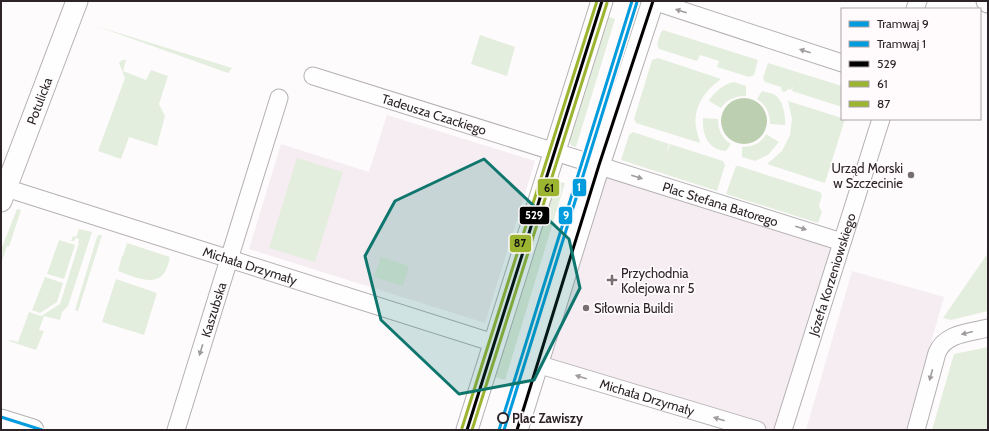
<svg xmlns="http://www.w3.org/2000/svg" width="989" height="431" viewBox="0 0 989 431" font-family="Cabin,sans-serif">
  <rect width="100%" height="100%" fill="#fefbfc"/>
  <path fill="#f5edf1" d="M387,115L535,161L485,323L249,249L281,144L369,172Z
    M602,172L837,245L778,430H772L544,359Z
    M852,271L944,297L906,430H806Z"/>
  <path fill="#e4eede" d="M607,16L615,19L576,147L572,146L569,142V138Z
    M629,24L636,26L596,151L592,152L589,151Z
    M96,26L232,68L228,73Z
    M663,30L758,60L754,75L749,77L717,67L719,61L700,55L697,61L659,49L657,44L661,32Z
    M480,35L515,47L507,76L471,64Z
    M658,58L721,79C705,91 693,106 696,128C697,133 699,138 700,143L636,123L634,119L652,60Z
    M122,60H126L123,71L146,80L151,70L168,76L159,104L165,116L157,146L129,137L121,159L98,151L125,78L119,63Z
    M768,63L842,86V107L792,91L793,86L791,90L788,89L785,92L782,91L781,87L765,82L763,78Z
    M734,82L746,86V96C736,96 727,99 721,108L709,101V100C716,91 723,84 734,82Z
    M762,91C766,92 772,93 775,95C783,100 786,116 785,125L770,124C770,113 766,105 757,99Z
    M788,101L845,119L825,183L767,164L782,151L790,135L792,119Z
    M703,118L718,119C718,130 722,138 731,144L726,151C708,150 702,135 703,118Z
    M633,132L669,144L666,156L670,144L723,161L725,165L717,191L621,160L629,135Z
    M766,134L779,142L768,155L755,161L742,157V147C752,147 761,144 766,134Z
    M297,158L343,172L315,262L269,248Z
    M736,166H739L820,192L822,195L819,206L822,212L818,223L726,194Z
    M555,181L565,183L505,380L495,377Z
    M578,188L584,190L523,385L517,384Z
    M17,209L21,210L9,247L7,246L1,264V250Z
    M79,229L92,232L68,306L62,312L60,320L44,316L39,330L44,331L36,350L9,341L10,340L18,342L29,312L41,316L60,304L79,243H78L79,239L76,238L74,241H71L73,236L76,237Z
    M99,235H102L78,311L75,310L97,237Z
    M59,240L75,245L64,279L47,274Z
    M127,243L170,257C169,262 167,268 165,272C155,288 132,276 118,271L122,256H123Z
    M988,253V311L951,320L943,318Z
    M381,257L409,266L403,286L374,277Z
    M45,277L63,283L57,302L40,313L32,310Z
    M116,279L157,293L144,335L102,322Z
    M988,347V430H932L954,354Z"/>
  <path fill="#bcd0b1" d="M721 121a23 23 0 1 1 46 0a23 23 0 1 1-46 0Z"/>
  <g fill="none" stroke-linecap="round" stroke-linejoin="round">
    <defs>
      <g id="minor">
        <path d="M653,1L842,63"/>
        <path d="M915,9L918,1"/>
        <path id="s1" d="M313,76L842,242"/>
        <path id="s2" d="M6,188L494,343"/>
        <path id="s3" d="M537,364L757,430"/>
        <path id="s4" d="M176,430L279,98"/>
        <path id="s5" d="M783,430L881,119"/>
        <path d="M916,430L937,353C945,333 969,333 988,328"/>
      </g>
      <g id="tertiary">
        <path d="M987,1L988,2"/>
        <path id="s6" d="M1,201L77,1"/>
        <path d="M1,420L33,430"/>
        <path d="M467,430L602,1"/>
        <path d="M517,430L599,165L653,1"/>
      </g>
    </defs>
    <use href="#minor" stroke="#b5b1b3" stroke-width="19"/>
    <use href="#tertiary" stroke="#b5b1b3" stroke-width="23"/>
    <use href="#minor" stroke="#fffeff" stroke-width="17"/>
    <use href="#tertiary" stroke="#fffeff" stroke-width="21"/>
    <defs>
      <path id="bus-1" d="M467,430L602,1
        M517,430L599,165L653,1"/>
      <path id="bus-2" d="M472,430L607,3"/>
      <path id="bus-3" d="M462,428L597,1"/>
    </defs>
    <use href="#bus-1" stroke="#fffafc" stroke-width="6"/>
    <use href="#bus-2" stroke="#fffafc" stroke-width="6"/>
    <use href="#bus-3" stroke="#fffafc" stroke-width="6"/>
    <use href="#bus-1" stroke="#000" stroke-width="3"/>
    <use href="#bus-2" stroke="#9cb531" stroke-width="3"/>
    <use href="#bus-3" stroke="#9cb531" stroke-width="3"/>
    <defs>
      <path id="tram-1" d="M1,417L42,430
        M499,430L632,1"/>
      <path id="tram-2" d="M504,430L637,2"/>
    </defs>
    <use href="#tram-1" stroke="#fffafc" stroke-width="6"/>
    <use href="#tram-2" stroke="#fffafc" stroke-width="6"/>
    <use href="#tram-1" stroke="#009cdd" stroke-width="3"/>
    <use href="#tram-2" stroke="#009cdd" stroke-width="3"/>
  </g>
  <defs><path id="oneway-solid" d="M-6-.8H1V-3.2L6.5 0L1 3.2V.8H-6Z"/></defs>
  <g fill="#a09c9e">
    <use href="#oneway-solid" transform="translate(681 11) rotate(-162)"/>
    <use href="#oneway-solid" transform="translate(805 51) rotate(-162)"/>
    <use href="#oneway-solid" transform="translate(637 177) rotate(17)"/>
    <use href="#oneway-solid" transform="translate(801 228) rotate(18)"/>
    <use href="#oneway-solid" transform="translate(967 333) rotate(166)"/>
    <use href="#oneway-solid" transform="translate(201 350) rotate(107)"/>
    <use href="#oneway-solid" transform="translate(931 375) rotate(105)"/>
    <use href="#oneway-solid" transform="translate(581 377) rotate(-163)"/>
    <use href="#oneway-solid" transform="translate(719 419) rotate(-163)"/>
  </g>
  <path fill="#0f766e" fill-opacity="0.2" stroke="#0f766e" stroke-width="3" stroke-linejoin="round" d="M484,159L569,239L580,288L534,380L459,394L381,320L365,256L395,201Z"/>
  <g fill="#766f72" stroke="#fffafc" stroke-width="1.5">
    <circle cx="911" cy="175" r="4"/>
    <path d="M610 274h4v4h4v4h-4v4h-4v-4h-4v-4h4z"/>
    <circle cx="586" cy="308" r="4"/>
  </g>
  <circle fill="#fffafc" stroke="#2c2428" stroke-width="2" cx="503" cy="418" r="5"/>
  <g text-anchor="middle" stroke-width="3.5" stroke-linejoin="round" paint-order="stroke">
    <g font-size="13" fill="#2c2428" stroke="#fffafc">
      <text dy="5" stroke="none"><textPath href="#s6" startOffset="107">Potulicka</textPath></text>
      <text dy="5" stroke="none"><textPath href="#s1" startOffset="127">Tadeusza Czackiego</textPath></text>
      <text dy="5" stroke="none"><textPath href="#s1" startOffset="427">Plac Stefana Batorego</textPath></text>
      <text dy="5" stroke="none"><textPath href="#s2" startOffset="256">Michała Drzymały</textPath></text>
      <text dy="5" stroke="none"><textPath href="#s5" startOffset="163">Józefa Korzeniowskiego</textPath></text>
      <text dy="5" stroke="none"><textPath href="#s4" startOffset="126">Kaszubska</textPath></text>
      <text dy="5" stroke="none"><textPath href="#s3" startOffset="115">Michała Drzymały</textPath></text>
    </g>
    <g font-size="13" fill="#2c2428" stroke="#fffafc" text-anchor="start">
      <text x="903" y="173" text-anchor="end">Urząd Morski<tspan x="903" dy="15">w Szczecinie</tspan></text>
      <text x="621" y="278">Przychodnia<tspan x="621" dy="15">Kolejowa nr 5</tspan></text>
      <text x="594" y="313">Siłownia Buildi</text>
    </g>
    <g font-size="13" font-weight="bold" fill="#2c2428" stroke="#fffafc" text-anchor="start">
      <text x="512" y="423">Plac Zawiszy</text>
    </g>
  </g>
  <g stroke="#fffafc" stroke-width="1.5">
    <rect x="572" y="178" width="15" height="19" rx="4" fill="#009cdd"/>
    <rect x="537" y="178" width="23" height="19" rx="4" fill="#9cb531"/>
    <rect x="519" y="206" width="31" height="19" rx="4" fill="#000"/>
    <rect x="558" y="206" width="15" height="19" rx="4" fill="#009cdd"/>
    <rect x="509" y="234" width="23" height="19" rx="4" fill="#9cb531"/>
  </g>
  <g font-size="11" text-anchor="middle" font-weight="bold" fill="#fff">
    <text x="579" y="191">1</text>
    <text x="534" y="219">529</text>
    <text x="566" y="219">9</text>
  </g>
  <g font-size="11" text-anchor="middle" font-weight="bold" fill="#111">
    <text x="549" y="192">61</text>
    <text x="520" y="247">87</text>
  </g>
  <rect width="989" height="431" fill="none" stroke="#2c2428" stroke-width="4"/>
  <rect x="841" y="8" width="140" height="112" fill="#fffafc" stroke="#aba4a7"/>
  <rect x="849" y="21" width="20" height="6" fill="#009cdd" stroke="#aba4a7"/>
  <text x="877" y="28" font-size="12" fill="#2c2428">Tramwaj 9</text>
  <rect x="849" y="41" width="20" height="6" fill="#009cdd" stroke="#aba4a7"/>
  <text x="877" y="48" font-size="12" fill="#2c2428">Tramwaj 1</text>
  <rect x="849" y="61" width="20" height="6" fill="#000000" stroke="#aba4a7"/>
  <text x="877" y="68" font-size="12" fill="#2c2428">529</text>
  <rect x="849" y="81" width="20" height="6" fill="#9cb531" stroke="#aba4a7"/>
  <text x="877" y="88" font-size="12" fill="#2c2428">61</text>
  <rect x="849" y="101" width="20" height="6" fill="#9cb531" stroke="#aba4a7"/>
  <text x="877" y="108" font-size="12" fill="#2c2428">87</text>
</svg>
